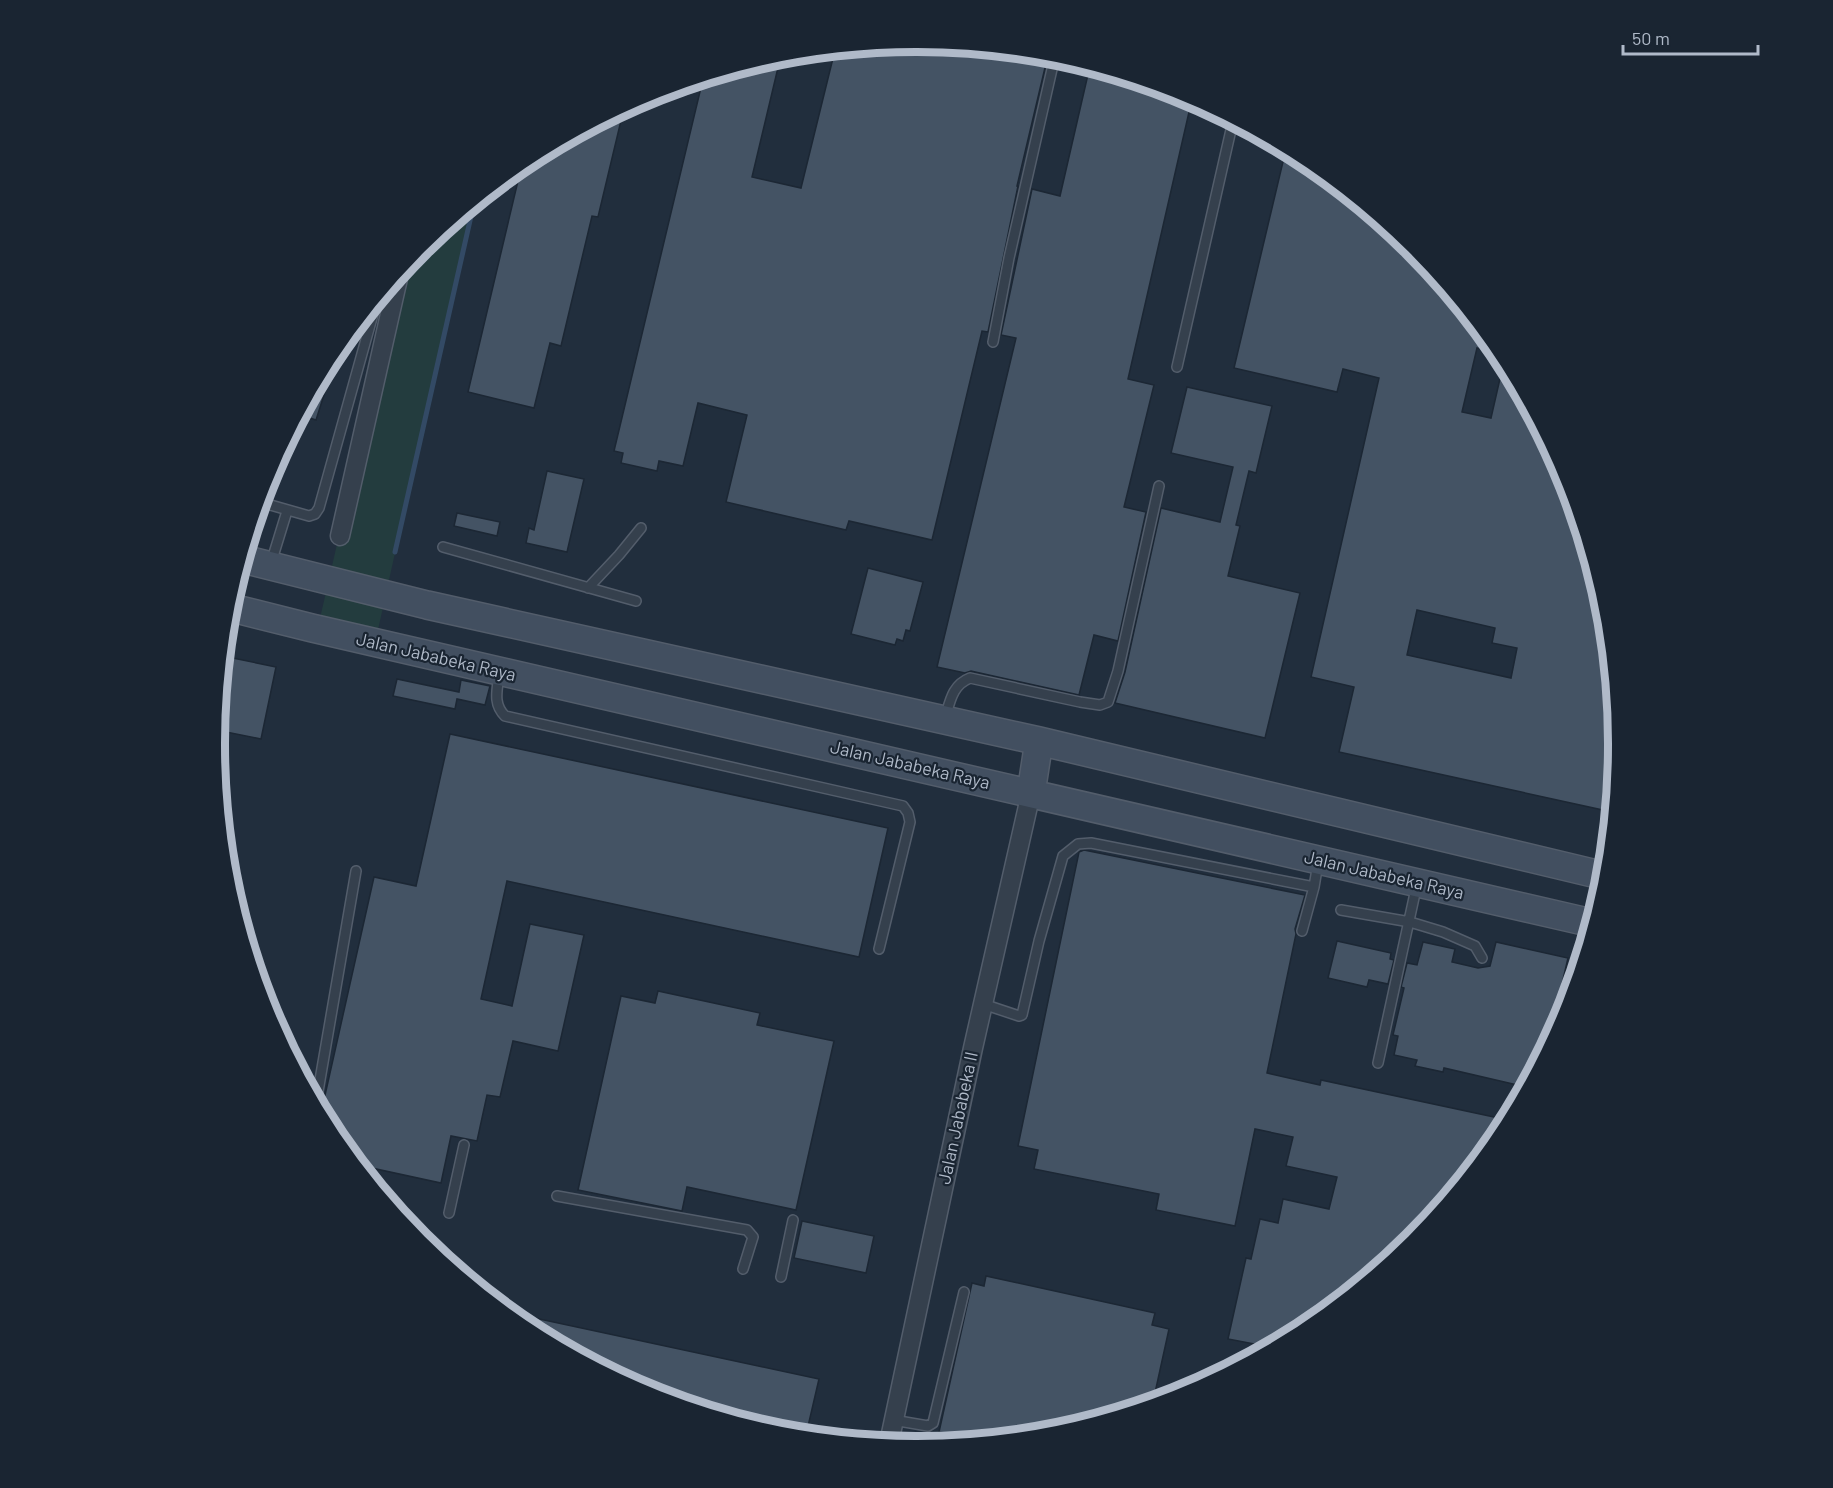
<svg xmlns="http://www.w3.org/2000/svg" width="1833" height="1488" viewBox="0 0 1833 1488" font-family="Barlow,sans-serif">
  <rect width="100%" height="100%" fill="#212e3d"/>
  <path fill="#233c3e" d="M472,205L374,648L315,640L399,274L420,247Z"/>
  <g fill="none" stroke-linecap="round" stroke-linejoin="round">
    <path stroke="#334a65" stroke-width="5" d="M395,552L474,203"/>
  </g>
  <path fill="#445364" stroke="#1c2734" stroke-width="1.5" fill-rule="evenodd" d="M917,42L1048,55L1017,186H1018L988,332L982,331L932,540L849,521L846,530L726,502L747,415L698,403L683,466L659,461L657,471L621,463L623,453L614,451L703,79L781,55L752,177L801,188L835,50Z
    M1089,70L1133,80L1192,99L1128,379L1154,385L1124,507L1146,512L1118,641L1094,635L1079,695L971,671L965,673L937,667L1016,338L1001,335L1032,189L1060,196Z
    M624,108L598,217L592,216L561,346L550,343L534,408L468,392L522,164Z
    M1286,149L1307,160L1413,248L1500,354L1477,348L1462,412L1491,418L1504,361L1565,476L1605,607L1618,744L1612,812L1339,752L1354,687L1311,677L1379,378L1343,369L1337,392L1234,368ZM1417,610L1495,628L1492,643L1517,648L1511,678L1407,655Z
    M324,370L331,373L316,420L300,415Z
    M1187,387L1272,406L1256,473L1249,471L1236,525L1240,526L1228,576L1300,593L1265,738L1115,703L1125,672L1161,508L1220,522L1233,467L1171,453Z
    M547,471L584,479L567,552L526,543L529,528L534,530Z
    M457,513L500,522L497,536L454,526Z
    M868,568L923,582L910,631L906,630L903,641L897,639L895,645L851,634Z
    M223,656L276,667L261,739L216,730Z
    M397,679L459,692L461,680L490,686L485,705L457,699L455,709L393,696Z
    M450,734L888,828L859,957L507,881L481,999L512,1006L530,924L584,935L558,1051L513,1041L500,1097L487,1095L477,1141L451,1136L441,1183L358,1165L333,1134L321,1113L374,877L416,886Z
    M1084,850L1305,895L1295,929L1296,934L1267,1073L1320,1085L1321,1080L1508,1120L1500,1134L1413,1241L1306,1328L1270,1347L1228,1339L1246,1258L1251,1259L1260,1219L1278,1223L1283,1199L1329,1209L1337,1177L1286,1166L1293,1137L1255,1129L1235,1226L1156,1210L1159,1194L1034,1169L1038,1150L1018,1146L1079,852Z
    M1337,941L1391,953L1390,959L1394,960L1388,984L1369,980L1367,987L1328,978Z
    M1423,942L1455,949L1452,962L1478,968L1490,966L1496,942L1568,958L1548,1045L1526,1087L1444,1068L1443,1072L1415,1066L1417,1060L1394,1055L1398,1036L1393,1035L1404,988L1401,987L1407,963L1417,965Z
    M658,991L760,1013L757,1025L834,1041L796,1210L687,1187L682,1211L578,1190L621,996L655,1003Z
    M802,1221L874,1236L866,1273L794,1258Z
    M986,1276L1155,1313L1152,1325L1169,1329L1153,1402L1053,1433L978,1440L939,1432L972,1283L984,1286Z
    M507,1312L819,1379L806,1435L779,1432L648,1392L526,1328Z"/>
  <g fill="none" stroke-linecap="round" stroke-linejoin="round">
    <defs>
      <path id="service" d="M993,342L1009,258L1055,56
        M1177,367L1233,121
        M260,502L309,516L315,514L319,508L377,300
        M443,547L636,601
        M271,563L287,511
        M588,588L619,555L641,528
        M499,675C497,691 493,704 505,716L903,806L908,813L910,822L879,949
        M945,718C950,702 952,685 970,678L1080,702L1100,705L1108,702L1118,671L1159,486
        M1341,910L1410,922L1443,932L1475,946L1482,958
        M1302,931L1314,887
        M983,1004L1019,1016L1022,1015L1039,941L1063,856L1078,844L1091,843L1314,887L1318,863
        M1378,1063L1417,884
        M316,1103L356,871
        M557,1196L747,1230L753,1237L743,1269
        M449,1213L464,1145
        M781,1277L793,1220
        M893,1420L928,1426L933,1423L964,1292"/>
      <path id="minor" d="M340,536L399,274
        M889,1443L973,1048L1031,793"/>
      <path id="secondary" d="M243,559L427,605L1039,741L1605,876
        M228,607L312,628L1592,923
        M1031,793L1039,741"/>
    </defs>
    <use href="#service" stroke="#535d6b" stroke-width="12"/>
    <use href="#minor" stroke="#535d6b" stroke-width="21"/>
    <use href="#secondary" stroke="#535d6b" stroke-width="30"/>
    <use href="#service" stroke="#35404d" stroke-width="9"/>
    <use href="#minor" stroke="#35404d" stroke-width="18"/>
    <use href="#secondary" stroke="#424f60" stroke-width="27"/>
  </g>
  <g text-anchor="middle" stroke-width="4.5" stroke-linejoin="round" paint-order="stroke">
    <g font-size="18" fill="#b0bac9" stroke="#1a2532">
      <text transform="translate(436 657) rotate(13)" y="6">Jalan Jababeka Raya</text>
      <text transform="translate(910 765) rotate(13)" y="6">Jalan Jababeka Raya</text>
      <text transform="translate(1384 875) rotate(13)" y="6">Jalan Jababeka Raya</text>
      <text transform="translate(958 1118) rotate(-78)" y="6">Jalan Jababeka II</text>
    </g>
  </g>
  <path d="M0 0H1833V1488H0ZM916 52H917A691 691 0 0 1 1608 743V745A691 691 0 0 1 917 1436H916A691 691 0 0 1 225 745V743A691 691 0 0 1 916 52Z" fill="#1a2532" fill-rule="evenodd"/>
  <path fill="none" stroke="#b0bac9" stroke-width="8" d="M916 52H917A691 691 0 0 1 1608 743V745A691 691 0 0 1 917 1436H916A691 691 0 0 1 225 745V743A691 691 0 0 1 916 52Z"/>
  <path d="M1623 45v9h135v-9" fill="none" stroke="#b0bac9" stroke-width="3"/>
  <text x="1632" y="45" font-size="18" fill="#b0bac9" stroke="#1a2532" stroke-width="4.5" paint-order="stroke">50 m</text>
</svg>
